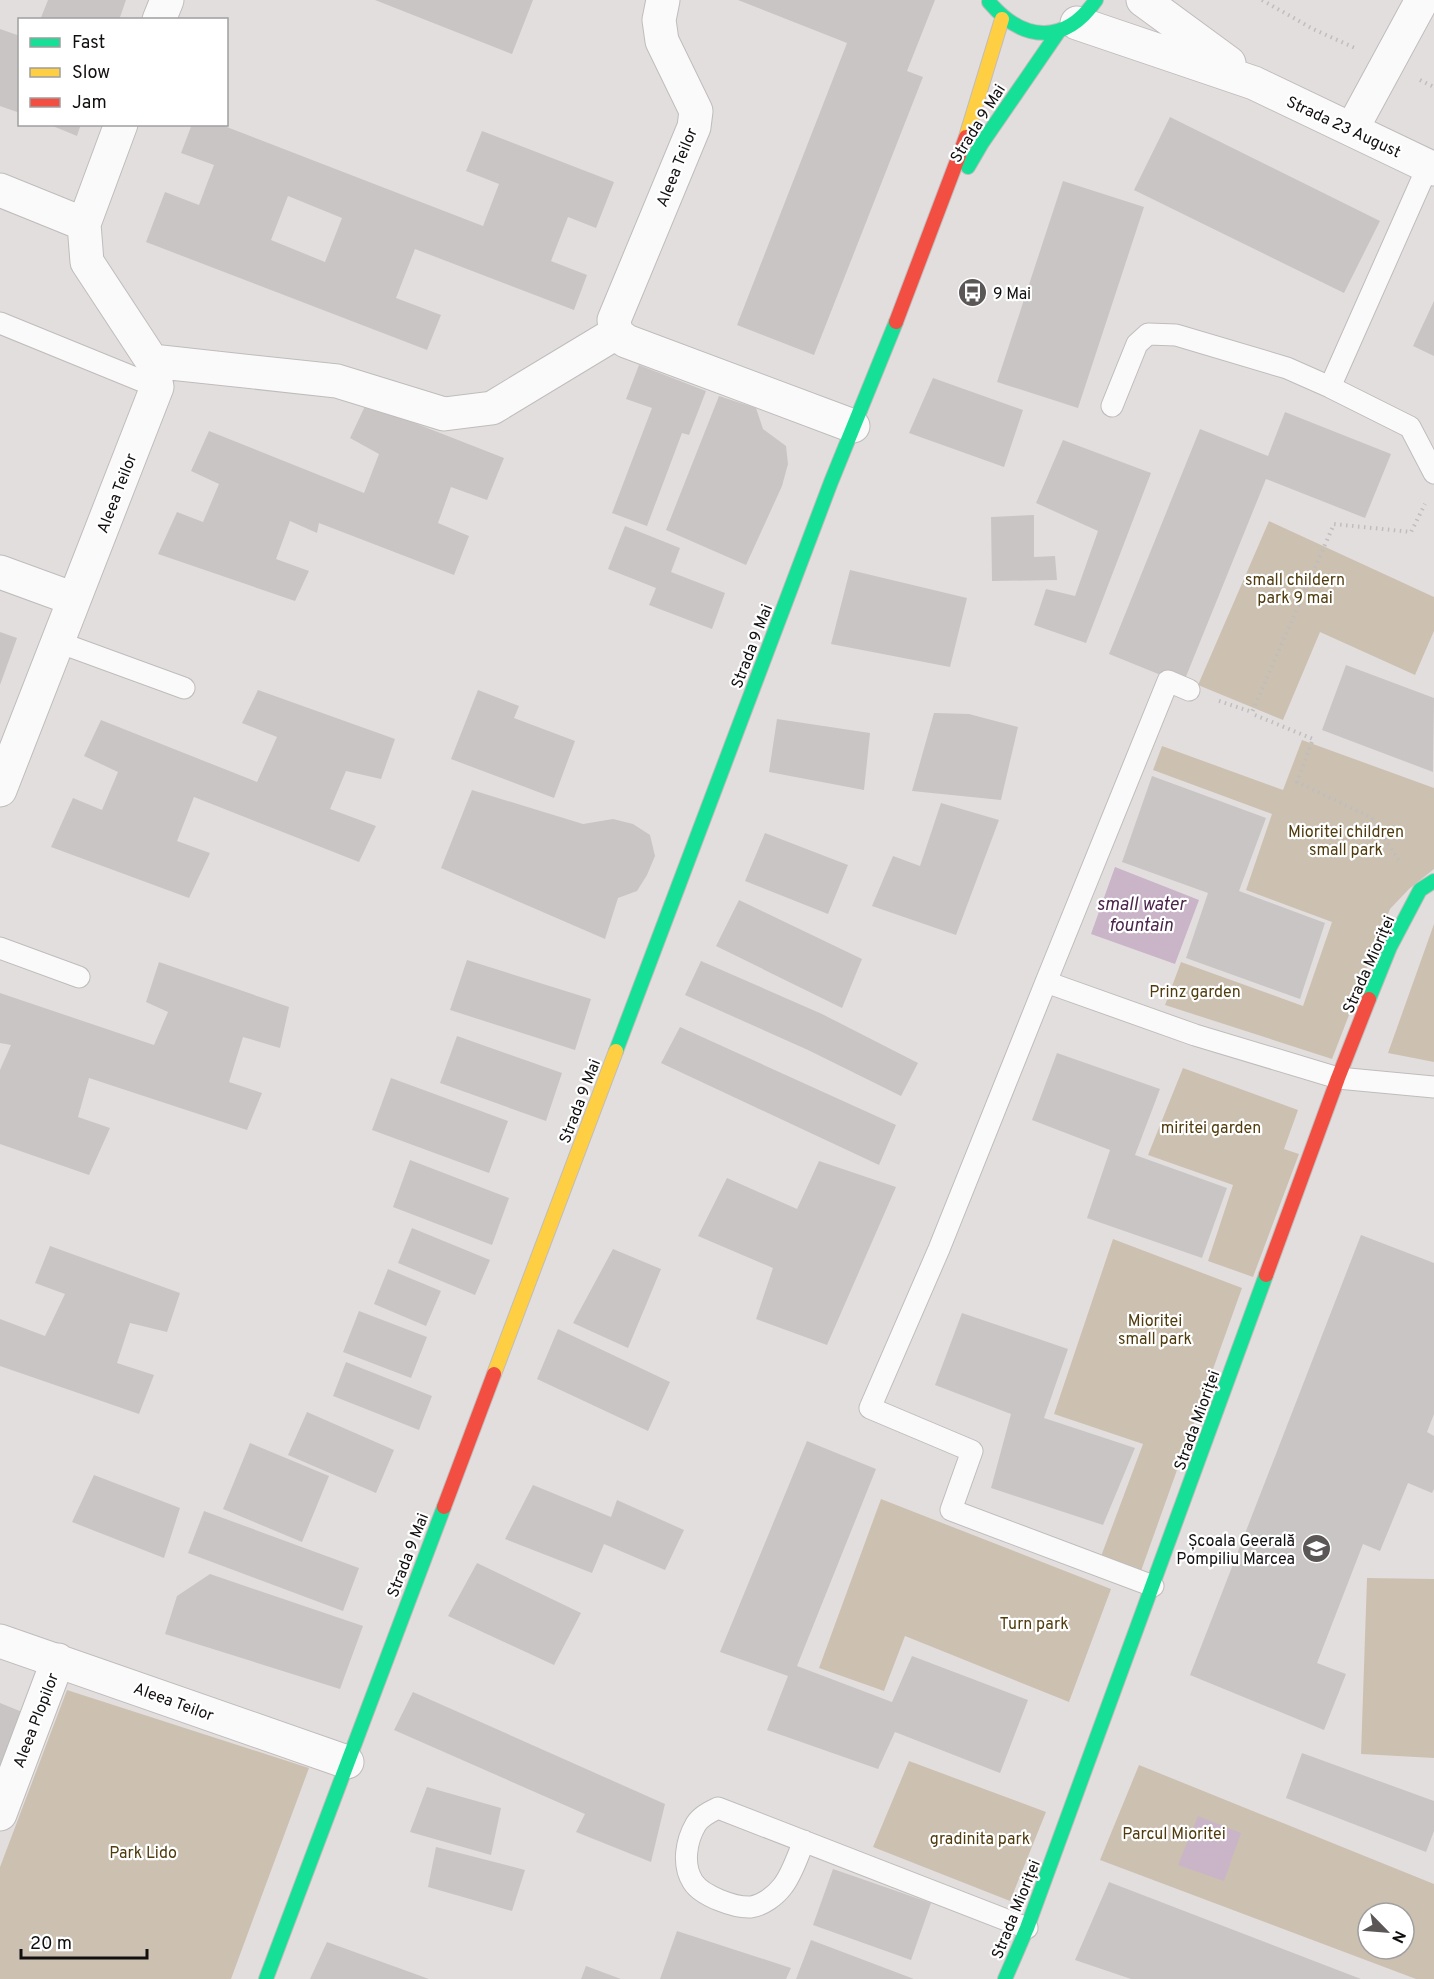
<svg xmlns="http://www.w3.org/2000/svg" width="1434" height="1979" viewBox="0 0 1434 1979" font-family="Overpass,sans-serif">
  <rect width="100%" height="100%" fill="#e3dede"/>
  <path fill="#ccc1b1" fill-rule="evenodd" d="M1269,521L1434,597V631L1415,675L1320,632L1283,720L1198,685Z
    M1302,740L1434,788V869L1409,889L1390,909L1332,1059L1165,1005L1181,962L1303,1006L1332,922L1246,890L1272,814L1153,770L1162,746L1283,790Z
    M1434,924V1062L1388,1053Z
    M1183,1068L1298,1110L1284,1149L1299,1154L1253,1277L1208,1261L1233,1185L1148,1155Z
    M1113,1239L1242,1288L1141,1571L1100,1559L1143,1444L1054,1414Z
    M881,1499L1111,1589L1069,1702L905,1636L884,1691L819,1668Z
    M1367,1578L1434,1579V1758L1361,1754Z
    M67,1690L309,1768L231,1979H0V1867Z
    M909,1761L1046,1812L1010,1901L873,1847Z
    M1139,1765L1434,1884V1979H1416L1100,1860ZM1368,1913H1404V1949H1368Z"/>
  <path fill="#cab4c8" d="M1115,867L1199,900L1175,964L1091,934Z
    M1198,1816L1241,1833L1224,1881L1178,1865Z"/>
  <path fill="#c9c5c5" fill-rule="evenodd" d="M48,0H126L119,20H40Z
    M375,0H533L512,54Z
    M738,0H935L907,71L923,77L814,355L737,325L847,43Z
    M0,29L20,36V113L0,106Z
    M1170,117L1380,221L1344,293L1134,190Z
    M48,124H81L77,136Z
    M192,124H219L483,226L499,184L466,171L482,131L614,182L596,228L568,217L551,261L587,275L574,310L415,249L396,298L441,315L427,350L146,242L165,192L199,205L214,165L181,153ZM288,196L342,218L325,262L271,240Z
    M1063,181L1144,207L1078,408L997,382Z
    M1434,301V356L1413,346Z
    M639,365L706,391L689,435L682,433L647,526L612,513L652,408L626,399Z
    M933,378L1023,410L1004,467L909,433Z
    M719,396L756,408L763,429L786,446L788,464L782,486L746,565L666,530Z
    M366,404L504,458L487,500L451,487L438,523L469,536L454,575L319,523L317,533L290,521L276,559L309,571L295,601L158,554L177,512L203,522L219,484L191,471L209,431L364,493L379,454L350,438Z
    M1285,412L1391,454L1365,518L1266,479L1183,684L1109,654L1200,429L1268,456Z
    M1063,440L1151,473L1086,643L1034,625L1046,589L1075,596L1098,531L1036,503Z
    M1034,515V557L1055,556L1057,580L992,581L991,517Z
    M625,526L680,548L671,572L725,593L712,629L649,605L656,588L608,569Z
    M850,570L967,598L950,667L831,644Z
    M0,632L17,638L0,685Z
    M1346,665L1434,698L1433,772L1322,730Z
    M258,690L395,739L381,779L346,771L330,809L376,826L359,862L194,797L177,841L210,853L189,898L51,847L73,798L102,810L118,772L84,756L101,720L257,782L277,737L242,723Z
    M478,690L519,706L514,718L575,741L554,798L451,759Z
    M934,713L969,714L1018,727L1001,800L912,791Z
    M777,719L870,733L864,790L769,772Z
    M1152,776L1266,818L1239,891L1325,923L1300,999L1186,958L1208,893L1122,862Z
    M472,790L583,824L613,819L633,824L650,835L655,856L647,875L637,891L618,898L605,939L441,868Z
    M941,803L999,820L956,935L872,906L893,856L920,866Z
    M765,833L848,865L828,914L745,881Z
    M739,900L862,959L842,1008L716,946Z
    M467,960L591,999L575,1050L450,1010Z
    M701,961L822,1014L918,1063L901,1096L808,1050L685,995Z
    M159,962L289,1007L280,1048L243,1037L229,1082L262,1093L247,1130L89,1078L78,1117L110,1128L89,1175L0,1144V1070L11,1045L0,1043V993L154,1045L168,1012L146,1002Z
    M680,1027L896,1125L879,1165L661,1063Z
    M457,1036L562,1073L546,1121L440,1083Z
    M1057,1053L1160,1089L1135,1155L1227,1188L1202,1258L1087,1218L1110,1150L1032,1120Z
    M391,1078L508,1121L489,1173L372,1130Z
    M410,1160L509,1198L492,1245L393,1207Z
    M819,1161L896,1187L827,1345L756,1319L773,1268L698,1236L727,1178L797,1209Z
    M412,1228L490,1260L475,1295L398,1263Z
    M1361,1235L1434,1263V1414L1427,1432L1434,1436V1489L1432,1493L1408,1483L1380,1551L1363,1544L1317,1663L1346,1674L1324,1730L1190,1675Z
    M50,1246L180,1293L167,1332L130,1323L117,1363L154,1375L139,1414L0,1366V1319L45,1336L65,1294L35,1283Z
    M613,1249L661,1269L628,1348L573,1323Z
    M388,1269L441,1291L426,1326L374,1304Z
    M359,1311L427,1337L411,1378L343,1352Z
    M962,1313L1068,1349L1044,1418L1135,1448L1103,1525L991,1488L1011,1414L935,1385Z
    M558,1329L670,1382L648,1431L537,1379Z
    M346,1362L432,1396L419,1430L333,1396Z
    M307,1412L394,1450L376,1493L288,1455Z
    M807,1441L876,1469L797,1666L892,1702L912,1656L1028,1700L1000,1773L895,1732L878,1769L767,1730L788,1676L720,1652Z
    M250,1443L329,1476L302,1542L223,1509Z
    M94,1475L180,1508L164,1558L72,1522Z
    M533,1485L611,1517L617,1500L684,1530L665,1570L604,1544L592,1573L505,1539Z
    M204,1511L359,1568L343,1611L188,1553Z
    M477,1563L581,1613L554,1665L448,1616Z
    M210,1574L363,1626L340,1689L165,1634L177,1596Z
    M413,1692L665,1804L651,1862L576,1832L585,1814L394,1730Z
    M0,1703L32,1716L0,1797Z
    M1302,1753L1434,1801V1831L1426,1852L1286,1798Z
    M427,1787L501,1808L491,1855L410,1832Z
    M436,1847L525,1870L512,1911L428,1887Z
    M833,1869L931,1903L911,1960L813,1925Z
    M1109,1882L1361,1979H1131L1075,1960Z
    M677,1931L791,1968L786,1979H660Z
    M811,1940L914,1979H796Z
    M327,1942L429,1979H310Z
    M586,1966L621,1979H581Z"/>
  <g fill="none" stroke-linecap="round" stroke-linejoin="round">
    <defs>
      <path id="lane" d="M0,323L157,387
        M1330,387L1428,166
        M1112,406L1137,344L1148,334L1176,335L1287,368L1330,387L1410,427L1434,473
        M58,642L184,688
        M0,948L79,977
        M1046,982L1168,681L1189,690
        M1153,1586L951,1510L972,1451L870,1408L939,1249L1046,982L1195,1035L1338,1078L1434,1087
        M804,1841C798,1855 792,1875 782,1887C775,1896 763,1905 751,1907C735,1908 702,1896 693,1882C682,1865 686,1841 696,1824C701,1816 710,1812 718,1808L1027,1928"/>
      <path id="street" d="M1143,0L1229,63
        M159,20L167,0
        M1077,23L1254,83L1434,169
        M1352,129L1422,0
        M0,190L84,224
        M616,333L614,320L694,127L696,111L662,41L659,20L663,0
        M616,333L626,341L853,426
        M152,361L337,381L444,414L492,408L616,333
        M0,572L74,599
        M0,790L157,387L152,361L87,262L84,224L121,124
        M0,1641L347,1762
        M0,1814L58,1660"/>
      <path id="fast" d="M989,2C1023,42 1065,45 1096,0
        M968,167L982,143L1059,31
        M1369,999L1390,947L1420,890L1434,881
        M616,1051L831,482L896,322
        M266,1979L444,1507
        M1005,1979L1027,1928L1266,1275"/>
      <path id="slow" d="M966,137L1002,19
        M494,1374L616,1051"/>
      <path id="jam" d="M896,322L966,137
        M1266,1275L1338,1078L1369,999
        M444,1507L494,1374"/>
    </defs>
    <use href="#lane" stroke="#c0bcbc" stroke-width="23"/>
    <use href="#street" stroke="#c0bcbc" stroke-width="35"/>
    <use href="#fast" stroke="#c0bcbc" stroke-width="16"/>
    <use href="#slow" stroke="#c0bcbc" stroke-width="16"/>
    <use href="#jam" stroke="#c0bcbc" stroke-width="16"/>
    <path stroke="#bfbdbd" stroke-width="4" stroke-dasharray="1.5 4.5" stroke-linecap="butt" d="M1262,0L1313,29L1355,48
      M1420,80L1434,87
      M1219,701L1252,712L1334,524L1411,532L1425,504
      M1255,715L1313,739L1297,782L1372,818L1399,861"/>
    <use href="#lane" stroke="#fbfafa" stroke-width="21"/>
    <use href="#street" stroke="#fbfafa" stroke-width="33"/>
    <use href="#fast" stroke="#16e098" stroke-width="14"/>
    <use href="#slow" stroke="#ffcf43" stroke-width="14"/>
    <use href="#jam" stroke="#f24e42" stroke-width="14"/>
  </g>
  <defs>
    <symbol id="bus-disc" viewBox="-11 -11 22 22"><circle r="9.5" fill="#5b5757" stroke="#fff"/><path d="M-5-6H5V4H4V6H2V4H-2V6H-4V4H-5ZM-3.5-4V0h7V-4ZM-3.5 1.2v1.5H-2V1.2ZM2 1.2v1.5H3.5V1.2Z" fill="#fff"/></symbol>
    <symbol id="school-disc" viewBox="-11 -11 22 22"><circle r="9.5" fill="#5b5757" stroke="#fff"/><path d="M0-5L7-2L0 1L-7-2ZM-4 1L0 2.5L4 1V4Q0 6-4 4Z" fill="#fff"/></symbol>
  </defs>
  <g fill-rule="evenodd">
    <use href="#bus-disc" x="956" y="276" width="33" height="33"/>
    <use href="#school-disc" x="1300" y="1532" width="33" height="33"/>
  </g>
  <g text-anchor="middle" stroke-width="4.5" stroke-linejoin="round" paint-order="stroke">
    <g font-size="16" fill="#120f0f" stroke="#fff">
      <text transform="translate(977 123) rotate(-58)" y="6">Strada 9 Mai</text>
      <text transform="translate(1344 126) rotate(25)" y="6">Strada 23 August</text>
      <text transform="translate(676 167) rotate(-68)" y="6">Aleea Teilor</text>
      <text transform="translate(116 493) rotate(-69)" y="6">Aleea Teilor</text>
      <text transform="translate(751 646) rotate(-69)" y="6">Strada 9 Mai</text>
      <text transform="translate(1368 964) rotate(-66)" y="6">Strada Mioriței</text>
      <text transform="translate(579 1101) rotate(-69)" y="6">Strada 9 Mai</text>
      <text transform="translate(1196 1420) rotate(-70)" y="6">Strada Mioriței</text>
      <text transform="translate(407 1555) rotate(-69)" y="6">Strada 9 Mai</text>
      <text transform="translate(174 1701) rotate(20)" y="6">Aleea Teilor</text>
      <text transform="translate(35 1720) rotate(-69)" y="6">Aleea Plopilor</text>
      <text transform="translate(1015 1909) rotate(-68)" y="6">Strada Mioriței</text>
    </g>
    <g font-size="16" fill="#120f0f" stroke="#fff" text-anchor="start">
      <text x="993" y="299">9 Mai</text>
      <text x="1295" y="1546" text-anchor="end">Școala Geerală<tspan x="1295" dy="18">Pompiliu Marcea</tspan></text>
    </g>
    <g font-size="16" fill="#503b0d" stroke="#fff">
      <text x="1295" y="585">small childern<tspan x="1295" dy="18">park 9 mai</tspan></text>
      <text x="1346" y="837">Mioritei children<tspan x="1346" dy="18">small park</tspan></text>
      <text x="1195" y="997">Prinz garden</text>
      <text x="1211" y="1133">miritei garden</text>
      <text x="1155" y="1326">Mioritei<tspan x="1155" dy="18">small park</tspan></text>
      <text x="1034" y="1629">Turn park</text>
      <text x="1174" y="1839">Parcul Mioritei</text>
      <text x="980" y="1844">gradinita park</text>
      <text x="143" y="1858">Park Lido</text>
    </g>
    <g font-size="18" font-style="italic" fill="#4b244b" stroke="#fff">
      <text x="1141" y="910">small water<tspan x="1141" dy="21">fountain</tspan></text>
    </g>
  </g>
  <rect x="18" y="18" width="210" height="108" fill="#ffffff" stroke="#a09f9f" stroke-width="1.5"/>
  <rect x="30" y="38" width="30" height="9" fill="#16e098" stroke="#a09f9f" stroke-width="1.5"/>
  <text x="72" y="48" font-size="18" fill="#120f0f">Fast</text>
  <rect x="30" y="68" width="30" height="9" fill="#ffcf43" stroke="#a09f9f" stroke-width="1.5"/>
  <text x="72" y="78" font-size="18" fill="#120f0f">Slow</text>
  <rect x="30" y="98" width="30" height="9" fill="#f24e42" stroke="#a09f9f" stroke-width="1.5"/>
  <text x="72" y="108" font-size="18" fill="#120f0f">Jam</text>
  <g transform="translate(1386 1931) rotate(115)"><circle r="28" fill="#ffffff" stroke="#a09f9f" stroke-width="1.5"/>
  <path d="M0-4.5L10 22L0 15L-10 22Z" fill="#5b5757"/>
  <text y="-9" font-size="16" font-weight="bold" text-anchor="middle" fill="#120f0f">N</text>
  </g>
  <path d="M21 1949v9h126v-9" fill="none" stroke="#120f0f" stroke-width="3"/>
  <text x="30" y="1949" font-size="18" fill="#120f0f" stroke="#ffffff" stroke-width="4.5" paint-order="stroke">20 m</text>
</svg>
